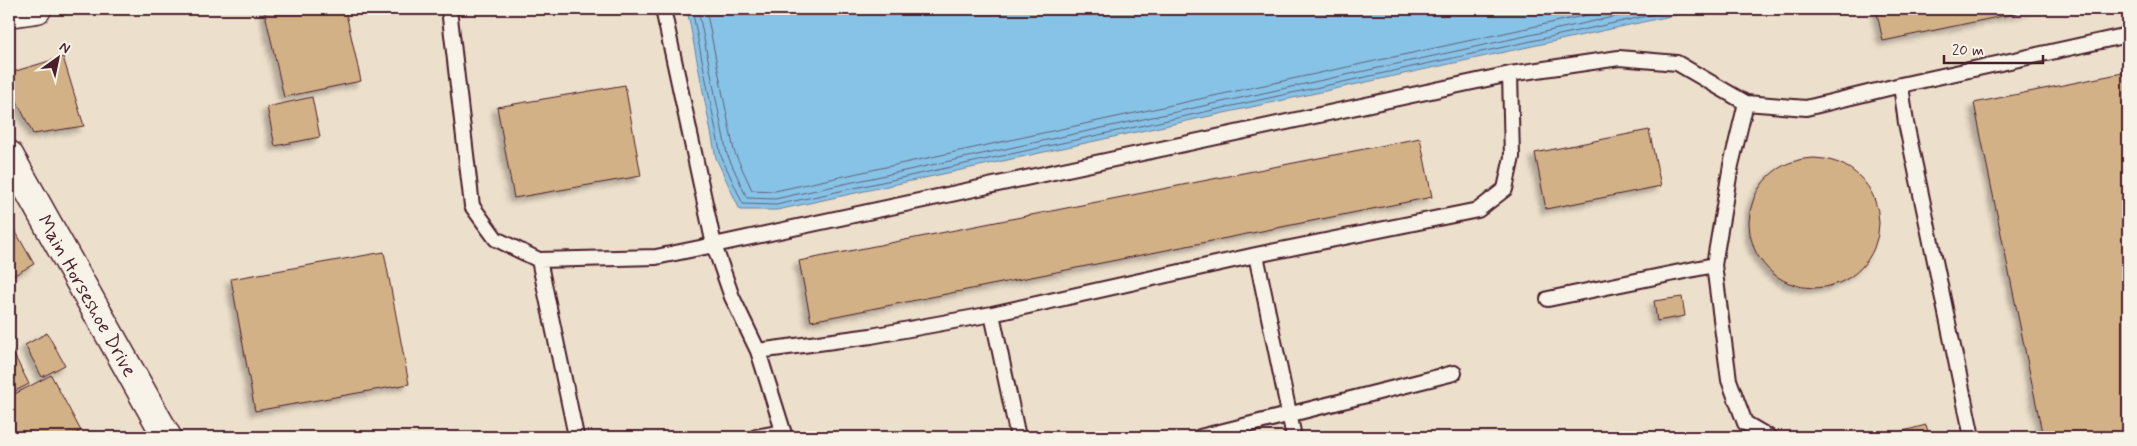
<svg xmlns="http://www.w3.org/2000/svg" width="2137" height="446" viewBox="0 0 2137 446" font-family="Mynerve,sans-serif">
  <defs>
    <filter id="shadow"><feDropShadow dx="-4.5" dy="4.5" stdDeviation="2.5" flood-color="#0004"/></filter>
  </defs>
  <rect width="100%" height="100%" fill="#ecdfcb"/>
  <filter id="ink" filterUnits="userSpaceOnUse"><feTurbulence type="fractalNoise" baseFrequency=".02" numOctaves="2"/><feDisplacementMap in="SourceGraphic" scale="10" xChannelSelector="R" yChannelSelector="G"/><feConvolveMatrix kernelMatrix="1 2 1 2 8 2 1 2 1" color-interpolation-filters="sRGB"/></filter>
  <g filter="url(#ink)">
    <path fill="#87c3e7" stroke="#6f819c" d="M687,9H1703L777,210H740L716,158Z"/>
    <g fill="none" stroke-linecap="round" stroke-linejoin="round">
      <path stroke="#626176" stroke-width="1" d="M692,9L721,156L743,204L776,205L1679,9
        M698,9L727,154L747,198L775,199L1650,9
        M706,9L734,151L752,190L775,191L1615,9"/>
    </g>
    <path fill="#d3b186" stroke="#4a1f2b" filter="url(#shadow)" d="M264,9H345L361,81L284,97Z
      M1876,9H2036L1883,41Z
      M63,57L84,126L33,134L9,85V73Z
      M2128,72V437H2043L1974,103Z
      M625,85L641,176L514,198L497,107Z
      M312,97L320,137L275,146L267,107Z
      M1649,130L1661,186L1546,209L1535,153Z
      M1420,138L1432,197L811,321L799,261Z
      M1749 223a65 65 0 1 1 130 0a65 65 0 1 1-130 0Z
      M9,220L34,264L9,278Z
      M384,252L409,384L255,411L231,279Z
      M1682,297L1685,316L1657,321L1654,301Z
      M47,333L65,365L42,377L25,345Z
      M10,347L29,384L9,394V348Z
      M51,375L81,431L69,437H9V397Z
      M1926,425L1930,437H1897L1896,433Z"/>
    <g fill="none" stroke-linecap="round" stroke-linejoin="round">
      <defs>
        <path id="service" d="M449,9L472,206L496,239L539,260L656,257L714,245L732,297L758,351L785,437
          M663,9L714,245L1510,74L1619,58L1677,63L1746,103L1806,108L1901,85L2128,35
          M1901,85L1906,123L1972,437
          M1746,103L1731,165L1714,265L1729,380L1745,423L1769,437
          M1256,255L1294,437
          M539,260L576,436
          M1548,299L1714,265
          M992,314L1018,437
          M758,351L871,336L992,314L1256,255L1478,210L1505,189L1512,157L1510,74
          M756,437L783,432
          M1200,437L1454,373"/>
        <g id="minor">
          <path d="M9,13L37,9"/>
          <path id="s1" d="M9,155L167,437"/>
        </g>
      </defs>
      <use href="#service" stroke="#4a1f2b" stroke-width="18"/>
      <use href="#minor" stroke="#4a1f2b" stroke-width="31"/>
      <use href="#service" stroke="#f7f3e8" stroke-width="14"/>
      <use href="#minor" stroke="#f7f3e8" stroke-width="28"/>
    </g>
  </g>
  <g text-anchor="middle" stroke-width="4.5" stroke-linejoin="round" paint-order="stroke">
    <g font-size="20" fill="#4a1f2b" stroke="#f7f3e8">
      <text dy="7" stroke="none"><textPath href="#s1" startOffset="161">Main Horseshoe Drive</textPath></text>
    </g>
  </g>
  <rect width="2137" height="446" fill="none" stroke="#f7f3e8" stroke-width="30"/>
  <rect x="15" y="15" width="2107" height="416" fill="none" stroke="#4a1f2b" stroke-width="2" filter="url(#ink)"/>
  <g transform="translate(58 58) rotate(33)" stroke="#f7f3e8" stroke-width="4" paint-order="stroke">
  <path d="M0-4L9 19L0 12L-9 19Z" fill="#4a1f2b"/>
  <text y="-8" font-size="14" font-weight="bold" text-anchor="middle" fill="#4a1f2b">N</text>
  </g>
  <path d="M1944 55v8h99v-8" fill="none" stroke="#4a1f2b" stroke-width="2.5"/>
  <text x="1952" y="55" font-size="15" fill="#4a1f2b" stroke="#f7f3e8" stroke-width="4" paint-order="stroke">20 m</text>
</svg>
